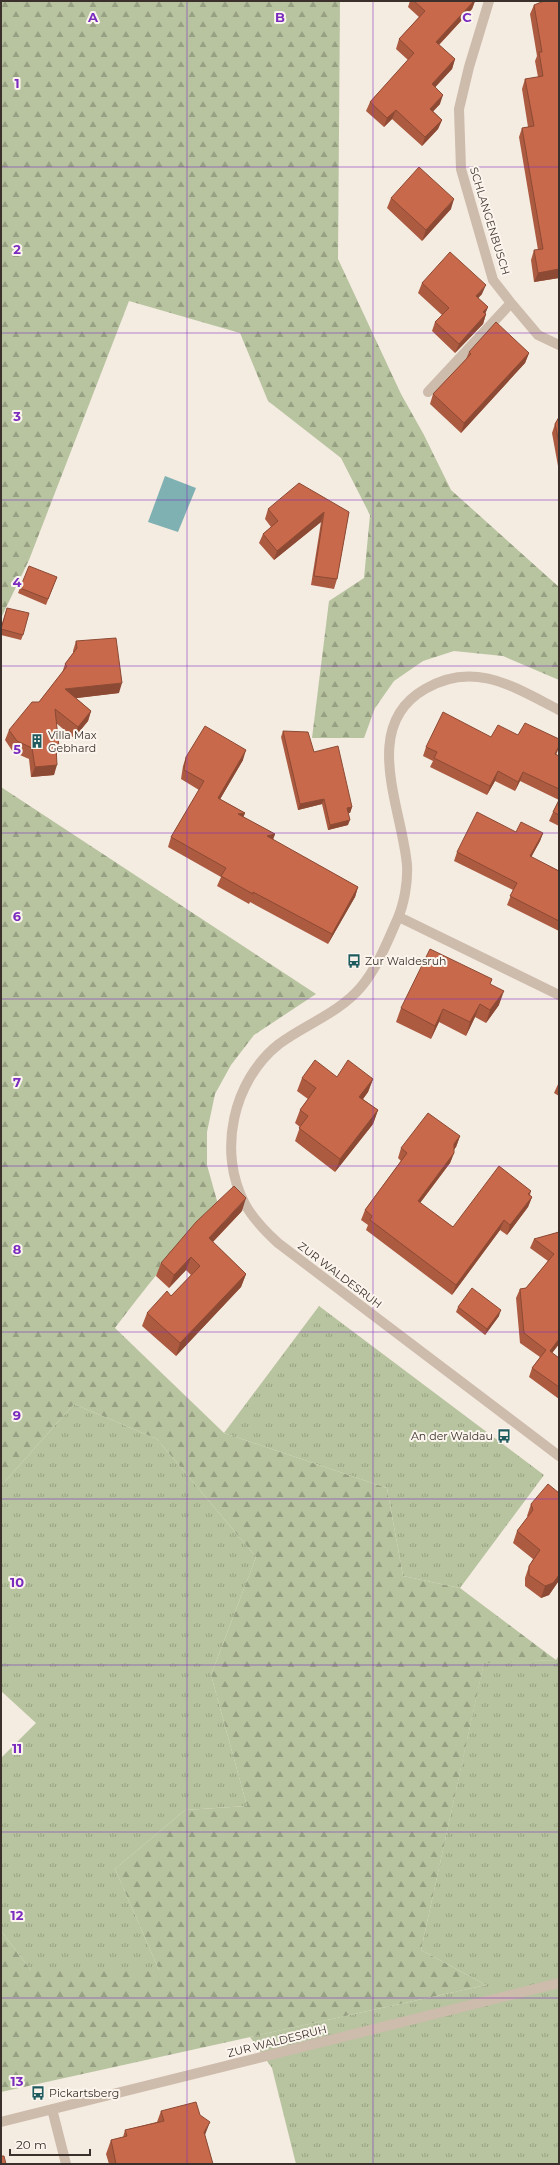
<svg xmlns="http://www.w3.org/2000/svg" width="560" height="2165" viewBox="0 0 560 2165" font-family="Montserrat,sans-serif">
  <defs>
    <pattern id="grass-tufts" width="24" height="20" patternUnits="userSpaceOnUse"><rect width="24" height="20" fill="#b8c4a0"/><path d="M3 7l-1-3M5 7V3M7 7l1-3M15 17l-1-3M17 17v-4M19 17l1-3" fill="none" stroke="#97a083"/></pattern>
    <pattern id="forest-firs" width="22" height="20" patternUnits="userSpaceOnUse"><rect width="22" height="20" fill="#b8c4a0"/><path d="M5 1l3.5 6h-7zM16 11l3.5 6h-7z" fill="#97a083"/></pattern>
  </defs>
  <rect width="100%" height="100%" fill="#f4ebe1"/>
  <path fill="url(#grass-tufts)" d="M319,1306L544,1475L460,1588L403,1576L387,1488L224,1433Z
    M74,1404L157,1439L256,1557L211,1675L247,1806L185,1810L115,1869L159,1970H31L1,1931V1758L36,1723L1,1691V1486Z
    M559,1655V2164H296L272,2068L250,2037L486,1985L421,1950L484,1662L556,1660Z"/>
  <path fill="url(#forest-firs)" d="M1,1H340L338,259L401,394L424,435L451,490L559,587V680L503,656L454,651L423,661L394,681L375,708L364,738H312L329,601L364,578L370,515L341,458L268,401L240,333L129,301L29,560L1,618Z
    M1,787L316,994L254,1035L231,1065L215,1094L207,1132V1165L219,1208C179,1244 147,1286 115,1328L224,1433L387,1488L403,1576L460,1588L556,1660L484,1663L421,1950L486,1985L1,2092V1931L31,1970H159L115,1869L185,1810L247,1806L211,1675L256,1557L157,1439L74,1404L1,1486Z"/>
  <path fill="#7fb0b2" d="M165,476L196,488L178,532L148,522Z"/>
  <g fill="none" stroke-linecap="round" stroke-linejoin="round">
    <path stroke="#cdbbac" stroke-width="10" d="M511,303L538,335L559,345
      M428,392L511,303L493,280L461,169L459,109L469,67L489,1
      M559,710C514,687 474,660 425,689C360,726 402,808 407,865C408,882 404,905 397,920C387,943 377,968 361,987C339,1013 306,1024 279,1044C233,1080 217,1152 245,1204C253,1219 265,1231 278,1243L559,1456
      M399,917L559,995
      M52,2109L66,2164
      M1,2122L559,1983"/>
  </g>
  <path fill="#ac5a40" d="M410,1H475L472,9L439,45L455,59L452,69L435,87L440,104L433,111L442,120L438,129L422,146L392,119L384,127L366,111L370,102L408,60L396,49L399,39L419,17L408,7Z
    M559,1V278L534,282L531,260L534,250H538L519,137L522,128L528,127L522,89L525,79L538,77L535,61L537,56L530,14L534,5Z
    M391,198L451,209L422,241L387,208Z
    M422,283L482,294L478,298L488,307L485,314H486L483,324L455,353L432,331L435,322L442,315L418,293Z
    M469,352L529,353L525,363L461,433L430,404L433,394L466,359Z
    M559,417V467L558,466L552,433L555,424Z
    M268,509L349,512L337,579L334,589L311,585L321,522L274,560L259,543L263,534L271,527L265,519Z
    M57,577L46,605L18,593L20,588Z
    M7,608L23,635L21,640L1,635V627Z
    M76,641L119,693L76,698L91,711L88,721L74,738L56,723L57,753L54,775L31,777L29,759L13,752L5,740L9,730L39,702L62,673L65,664L73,653V651Z
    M283,731L352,807L350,813H348V825L328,830L322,804L298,810L281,737Z
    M518,735L559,739V748L556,755L559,756V826L549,821L553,812L559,800L520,781L515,791L495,781L487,795L430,767L433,761L423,756L426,747L491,737Z
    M186,757L243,760L220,799L245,813L243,817L275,834L273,840L358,887L355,897L328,944L250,902L249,904L217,886L221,877L168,847L171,837L199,790L181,779L183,766Z
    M516,832L543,833L540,841L531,857L559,871V931L507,905L513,890L454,861L457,852Z
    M490,985L499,1005L486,1023L475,1017L466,1036L439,1022L431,1039L396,1022L401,1008Z
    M337,1077L373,1079L368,1092L363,1099L378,1110L373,1124L335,1172L295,1141L300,1127L295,1123L300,1110L308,1099L297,1091L302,1078Z
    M559,1082V1096L554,1093Z
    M460,1136L456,1147L454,1149V1153L450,1163L420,1203L453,1227L531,1191L530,1195L532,1197L528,1207L507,1235L500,1230L452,1295L366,1230L368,1225L361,1220L365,1210L401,1161L398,1158L401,1148Z
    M242,1211L213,1242L246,1274L241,1287L176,1356L142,1326L147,1313L171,1296L191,1275L186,1270L169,1288L156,1276L161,1263Z
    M559,1232V1344L552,1353L559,1358V1399L529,1377L532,1368L540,1357L520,1343L516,1298L520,1289L526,1288L548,1261L530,1248L534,1239Z
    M458,1307L499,1316L485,1335L456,1312Z
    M559,1493V1583L558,1582L549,1595L541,1598L525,1586V1578L529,1566L533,1559L513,1543L517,1531L528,1517L527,1516L531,1504Z
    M161,2111L205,2136L213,2164H109L106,2154L111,2140L123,2137L125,2130L157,2122Z"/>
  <path fill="#8c4a34" d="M474,1H475L472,9L433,51L436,42Z
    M455,59L452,69L429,94L432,84Z
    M443,95L440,104L427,118L430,109Z
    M396,110L392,119L384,127L387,118Z
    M442,120L438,129L422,146L425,137Z
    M454,199L451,209L422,241L426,230Z
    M559,269V278L534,282L538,273Z
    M486,285L482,294L472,305L476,296Z
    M488,307L484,316L483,312Z
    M486,314L483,324L455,353L459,344Z
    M529,353L525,363L461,433L464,423Z
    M324,512L321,522L274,560L277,551Z
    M122,683L119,693L61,700L65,689Z
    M91,711L88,721L74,738L78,727Z
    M56,747H59L55,757Z
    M246,750L243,760L215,808L218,798Z
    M57,765L54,775L31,777L35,767Z
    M498,771L495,781L487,795L490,786Z
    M523,772L520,781L515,791L518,782Z
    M324,799L322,804L298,810L300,804Z
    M352,807L350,813H345L347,808Z
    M245,813L241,823L238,814Z
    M350,820L348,825L328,830L330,825Z
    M543,833L540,841L527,865L530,856Z
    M275,834L271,844L267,836Z
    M358,887L355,897L328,944L332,934Z
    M504,991L499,1005L486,1023L490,1010Z
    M480,1004L475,1017L466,1036L470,1022Z
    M443,1009L439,1022L431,1039L435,1026Z
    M373,1079L368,1092L355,1110L359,1097Z
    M378,1110L373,1124L335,1172L340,1159Z
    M460,1136L456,1147L450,1155L454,1144Z
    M454,1153L450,1163L414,1211L418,1201Z
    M532,1197L528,1207L507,1235L510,1225Z
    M246,1198L242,1211L204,1251L209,1238Z
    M504,1220L500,1230L452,1295L456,1285Z
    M191,1257L186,1270L169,1288L174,1275Z
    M246,1274L241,1287L176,1356L180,1343Z
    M501,1310L499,1316L485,1335L487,1329Z
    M559,1339V1344L546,1361L550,1351Z
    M559,1575L558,1582L549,1595L541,1598L545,1586Z
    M210,2122L205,2135L199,2146L204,2132Z"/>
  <path fill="#c8694b" stroke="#8c4a34" d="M414,1H474L436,42L455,59L432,84L443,95L430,109L442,120L425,137L396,110L387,118L370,102L414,53L399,39L425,11Z
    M544,1H559V269L538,273L534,250L543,249L522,128L534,126L525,79L543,76L539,52H542L534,5Z
    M419,167L454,199L426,230L391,198Z
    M450,252L486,285L476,296L488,307L483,312L486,314L459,344L435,322L449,308L422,283Z
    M496,322L529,353L464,423L433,394L471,354L469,352Z
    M559,417V443L555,424Z
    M299,483L349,512L337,579L314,576L324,512L277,551L263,534L278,521L268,509Z
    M29,566L57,577L48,599L20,588Z
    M7,608L29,613L23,635L1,629Z
    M116,638L122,683L65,689L91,711L78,727L55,709L59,747H56L57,765L35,767L32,748L17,741L9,730L32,702H39L67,666L65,664L77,648L76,641Z
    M443,712L491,737L498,725L518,735L525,723L559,739V746L555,754L559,756V789L523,772L518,782L498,771L490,786L434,758L437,752L426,747Z
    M205,726L246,750L218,798L245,813L238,814L275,834L267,836L358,887L332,934L253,892V894L221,876L226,868L171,837L204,781L184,770L186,757Z
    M283,731L308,732L314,752L338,746L352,807L347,808L350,820L330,825L324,799L300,804Z
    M559,800V815L553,812Z
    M477,812L516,832L521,822L543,833L530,856L559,871V921L510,896L517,883L457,852Z
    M430,949L492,979L490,984L504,991L490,1010L480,1004L470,1022L443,1009L435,1026L401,1008Z
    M315,1060L337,1077L348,1060L373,1079L359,1097L378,1110L340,1159L299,1128L308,1116L300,1110L316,1088L302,1078Z
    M428,1113L460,1136L454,1144V1153L418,1201L453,1227L499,1166L531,1191L528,1194L532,1197L510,1225L504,1220L456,1285L370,1220L372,1216L365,1210L407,1153L401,1148Z
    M234,1186L246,1198L209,1238L246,1274L180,1343L147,1313L167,1291L171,1296L200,1266L191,1257L174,1275L161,1263L196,1222Z
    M559,1232V1339L550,1351L559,1358V1387L532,1368L546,1350L524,1333L520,1289L526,1288L554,1254L534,1239Z
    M472,1288L501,1310L487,1329L458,1307Z
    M548,1484L559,1493V1575L553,1583L545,1586L529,1575V1566L540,1550L517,1531L533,1510L531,1504Z
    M196,2102L200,2115L210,2122L204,2132L213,2164H116L111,2140L127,2136L125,2130L164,2121L161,2111Z
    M1,2156H4L6,2164H1Z"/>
  <path fill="none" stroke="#7b2cbf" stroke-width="1" stroke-opacity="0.55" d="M187,1V2164M373,1V2164M1,167H559M1,333H559M1,500H559M1,666H559M1,833H559M1,999H559M1,1166H559M1,1332H559M1,1499H559M1,1665H559M1,1832H559M1,1998H559"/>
  <defs>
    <symbol id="building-bare" viewBox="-9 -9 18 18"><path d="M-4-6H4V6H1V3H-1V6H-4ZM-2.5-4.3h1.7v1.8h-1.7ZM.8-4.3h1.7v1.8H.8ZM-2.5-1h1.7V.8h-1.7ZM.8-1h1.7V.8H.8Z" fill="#1f5a5e" stroke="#fbf5ee" stroke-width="2.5" paint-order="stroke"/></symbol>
    <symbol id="bus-bare" viewBox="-9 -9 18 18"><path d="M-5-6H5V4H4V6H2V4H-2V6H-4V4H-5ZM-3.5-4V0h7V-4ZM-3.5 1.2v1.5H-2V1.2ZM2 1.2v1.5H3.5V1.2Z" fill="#1f5a5e" stroke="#fbf5ee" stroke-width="2.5" paint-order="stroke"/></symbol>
  </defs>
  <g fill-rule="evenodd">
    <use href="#building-bare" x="27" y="731" width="20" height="20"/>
    <use href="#bus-bare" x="344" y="951" width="20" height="20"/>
    <use href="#bus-bare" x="494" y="1426" width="20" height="20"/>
    <use href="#bus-bare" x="28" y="2083" width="20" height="20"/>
  </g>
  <g text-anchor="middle" stroke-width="4" stroke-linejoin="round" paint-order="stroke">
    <g font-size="11" fill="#3b302b" stroke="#fbf5ee">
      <text transform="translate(490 221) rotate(73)" y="4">SCHLANGENBUSCH</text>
      <text transform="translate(340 1275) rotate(37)" y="4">ZUR WALDESRUH</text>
      <text transform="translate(277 2041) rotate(-14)" y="4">ZUR WALDESRUH</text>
    </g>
    <g font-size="11" fill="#3b302b" stroke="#fbf5ee" text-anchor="start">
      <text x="48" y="739">Villa Max<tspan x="48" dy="13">Gebhard</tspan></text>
      <text x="365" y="965">Zur Waldesruh</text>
      <text x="493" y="1440" text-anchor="end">An der Waldau</text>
      <text x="49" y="2097">Pickartsberg</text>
    </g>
  </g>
  <g font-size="13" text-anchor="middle" font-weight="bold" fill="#7b2cbf" stroke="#fbf5ee" stroke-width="4" stroke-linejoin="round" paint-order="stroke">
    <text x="93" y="22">A</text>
    <text x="280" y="22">B</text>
    <text x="467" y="22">C</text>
    <text x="17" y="88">1</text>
    <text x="17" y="254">2</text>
    <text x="17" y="421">3</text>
    <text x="17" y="587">4</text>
    <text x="17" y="754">5</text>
    <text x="17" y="921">6</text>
    <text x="17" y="1087">7</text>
    <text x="17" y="1254">8</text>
    <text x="17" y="1420">9</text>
    <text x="17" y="1587">10</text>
    <text x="17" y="1753">11</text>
    <text x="17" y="1920">12</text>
    <text x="17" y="2086">13</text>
  </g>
  <rect width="560" height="2165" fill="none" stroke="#3b302b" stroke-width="4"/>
  <path d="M10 2149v6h80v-6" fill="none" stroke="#3b302b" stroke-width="2"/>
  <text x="16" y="2149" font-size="12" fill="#3b302b" stroke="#fbf5ee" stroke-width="3" paint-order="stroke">20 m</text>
</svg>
